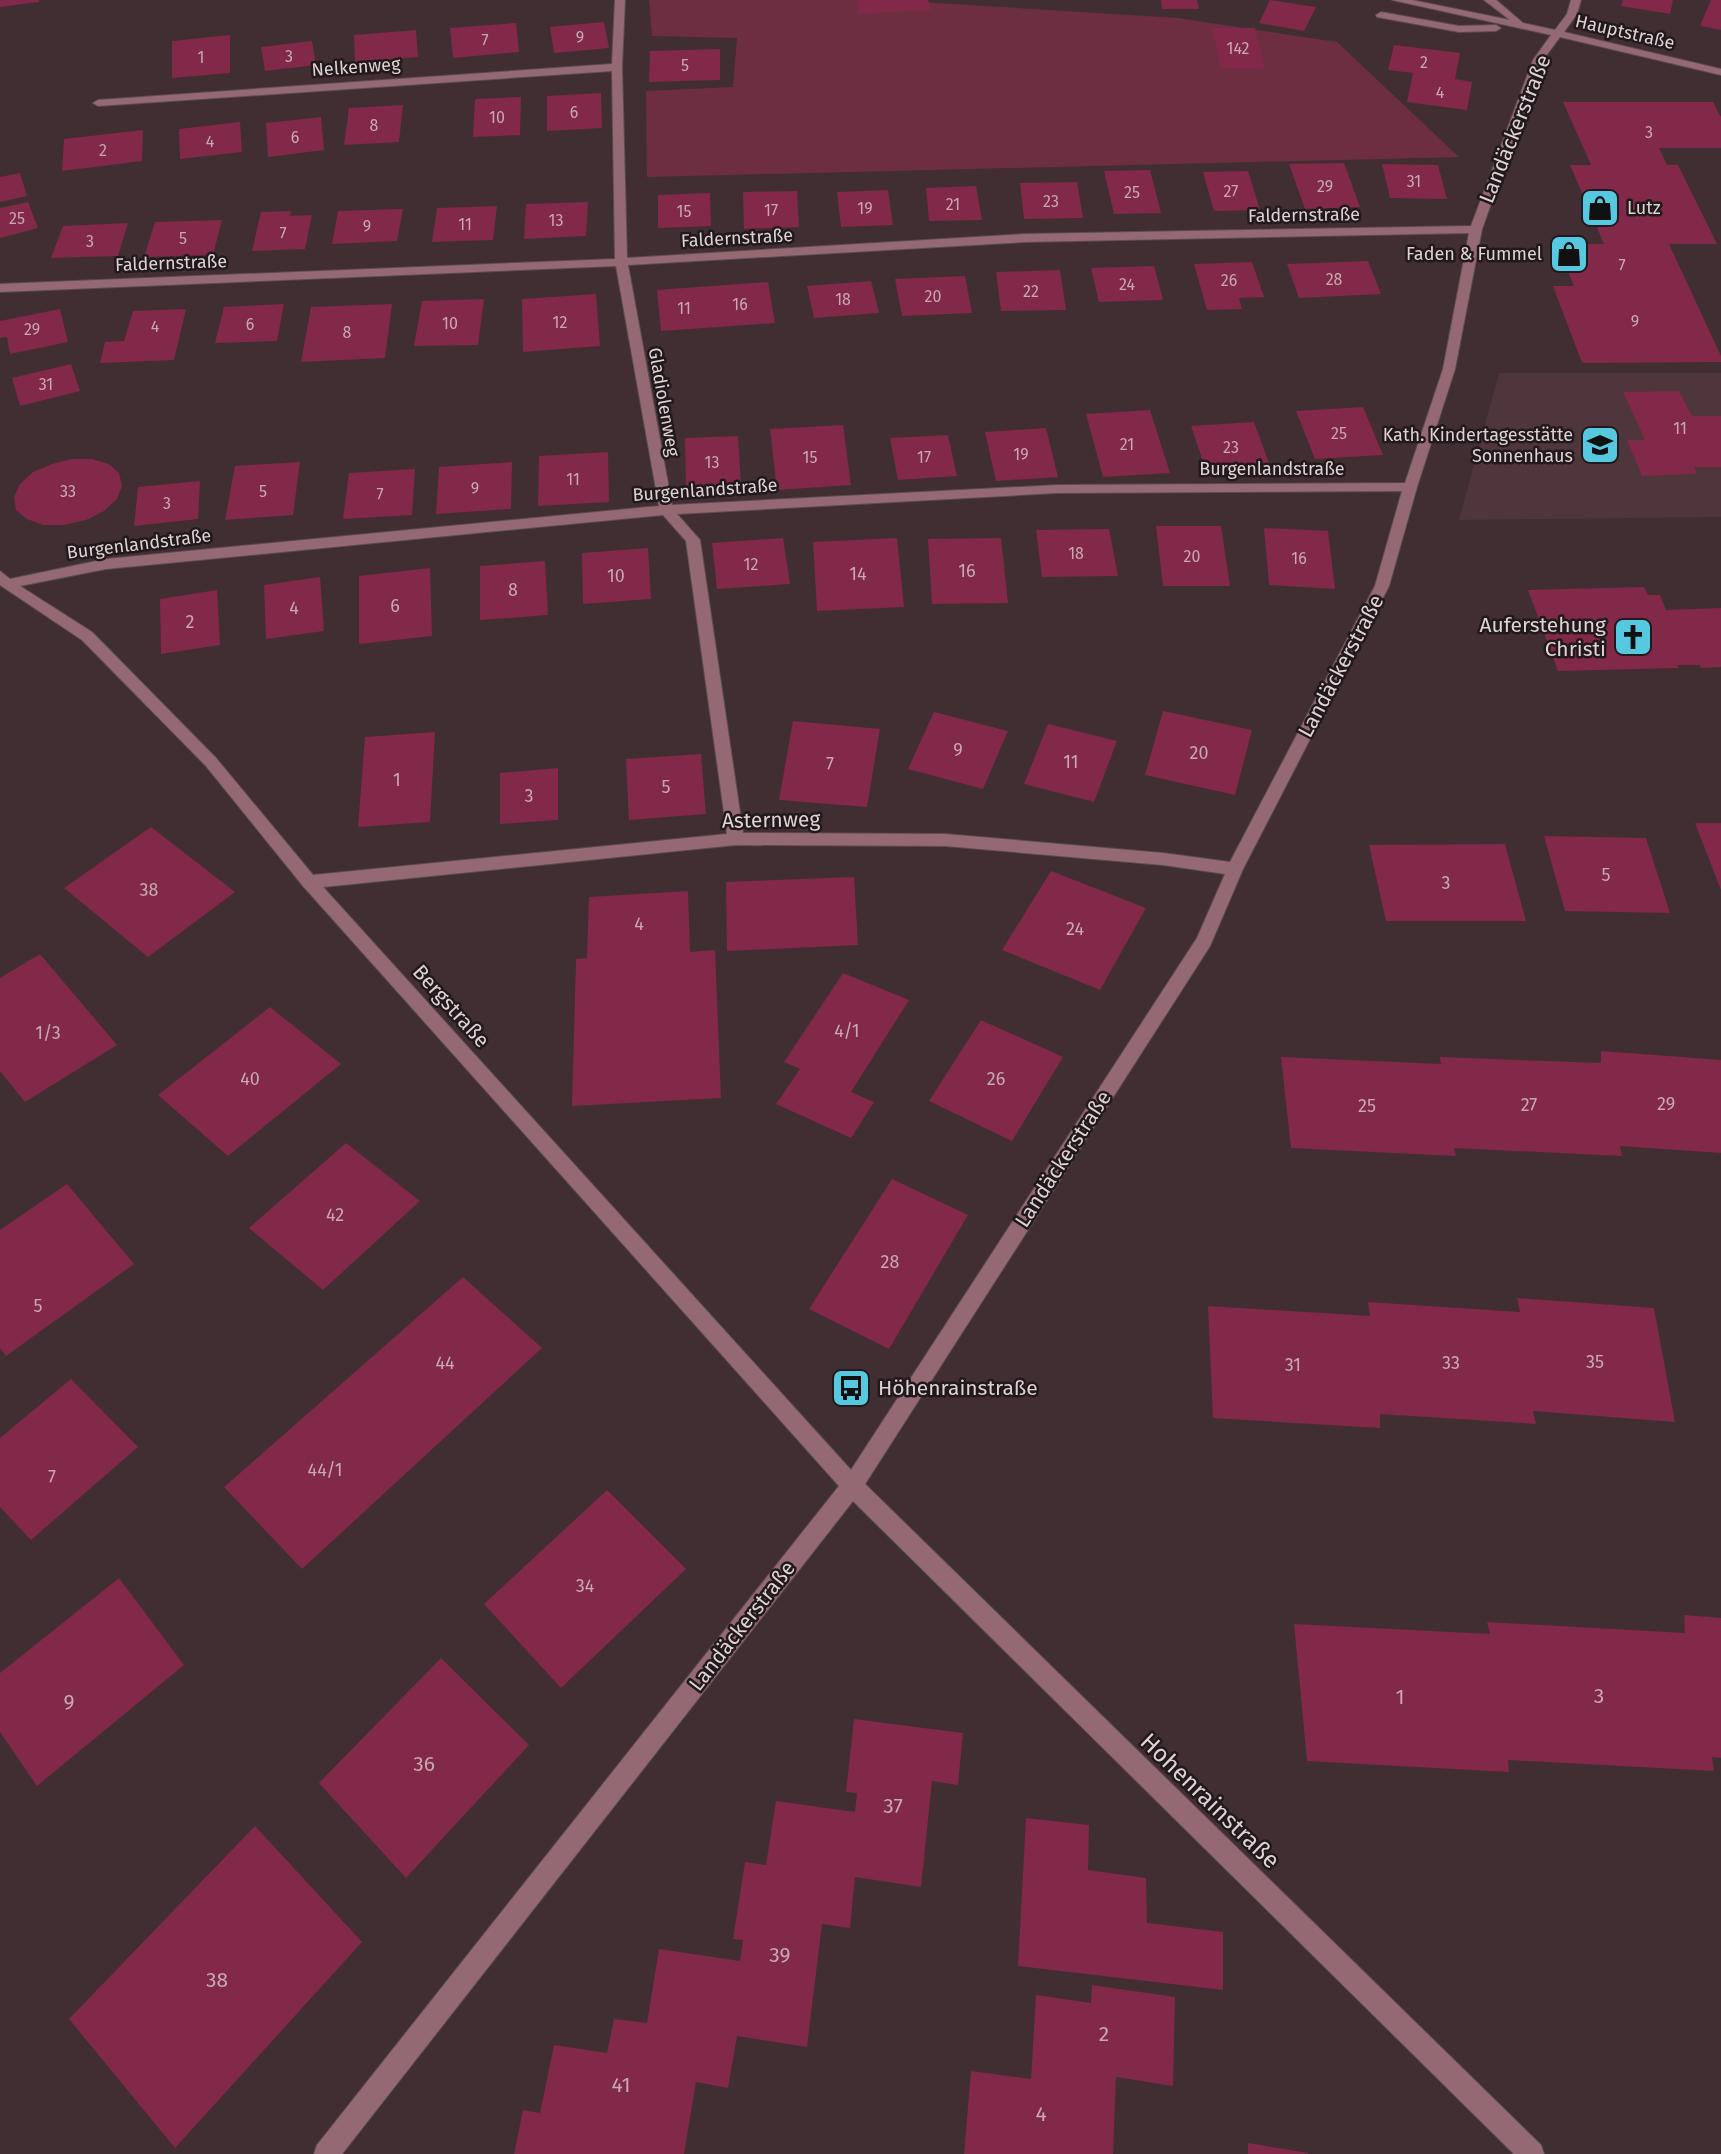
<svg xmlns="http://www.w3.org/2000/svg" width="1721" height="2154" viewBox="0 0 1721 2154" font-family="'Fira Sans',sans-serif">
  <rect width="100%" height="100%" fill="#402e33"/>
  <path fill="#4f353c" d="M1499,373H1721V517L1459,520Z"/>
  <path fill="#6d2e42" d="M649,0H888L1178,18L1337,42L1459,157L647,177L646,91L733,87L737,38L652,36Z"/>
  <path fill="#822848" d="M0,0H39V2L0,7Z
    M856,0H928L931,10L859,14Z
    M1161,0H1197L1199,9H1162Z
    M1270,0L1316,7L1304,31L1259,23Z
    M1623,0H1673L1670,14L1621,6Z
    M1711,0H1721V30L1700,26Z
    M604,22L609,48L554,53L550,27Z
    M516,23L519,52L453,58L450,28Z
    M1212,28H1255L1265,69L1221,68Z
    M416,30L418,57L355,62L354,35Z
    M230,35V73L172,78V41Z
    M312,41L316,65L265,71L261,47Z
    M1394,45L1460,53L1455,79L1472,82L1467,110L1407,102L1413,73L1388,70Z
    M720,49V80L649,82L650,51Z
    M601,93L602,128L547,131V96Z
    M521,97L520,135L473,137L475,99Z
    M1563,102H1713L1721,117V148H1659L1667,165H1678L1717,244H1669L1721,356V362L1582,363L1553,286H1574L1557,244H1604L1570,165H1591Z
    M403,105L399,142L344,145L349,108Z
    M321,117L324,150L268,157L266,123Z
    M240,122L242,152L180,159L179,129Z
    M143,130L142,161L62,171L64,139Z
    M1344,163L1360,207L1305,209L1289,164Z
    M1382,164L1438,165L1447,199L1390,198Z
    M1150,170L1161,213L1114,214L1104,171Z
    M1248,171L1260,210L1214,211L1203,172Z
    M20,173L27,196L0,202V177Z
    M1077,182L1083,218L1024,219L1020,183Z
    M976,186L982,220L929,221L926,188Z
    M888,190L893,225L841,227L837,192Z
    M797,191L799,227L744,229L743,192Z
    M710,193L711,226L658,228V195Z
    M28,202L38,228L0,238V208Z
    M588,202L586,236L524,239L526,204Z
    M497,206L493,240L432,242L437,208Z
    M403,209L397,241L332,244L338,211Z
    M291,211L290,216L312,215L305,249L252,251L261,212Z
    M222,220L213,255L144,257L155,222Z
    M128,223L118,256L51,258L63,226Z
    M1368,261L1381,294L1299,298L1287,264Z
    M1252,262L1264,297L1239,298L1242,309L1207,310L1194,264Z
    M1154,266L1163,300L1099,302L1091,268Z
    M1060,270L1066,310L1001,311L996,272Z
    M965,276L972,313L902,316L895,279Z
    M871,281L879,313L814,318L807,286Z
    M768,282L775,323L661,331L657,290Z
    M596,294L600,346L523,352L522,299Z
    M484,299L478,345L414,346L422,301Z
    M284,304L277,341L215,343L224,307Z
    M392,304L385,358L301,362L311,307Z
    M60,309L68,342L10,354L7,337L0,338V321Z
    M186,309L174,360L100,363L105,342L124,341L133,311Z
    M71,364L80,391L20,406L12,378Z
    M1679,391L1692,416H1721V467H1694L1697,474L1642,476L1627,440H1645L1623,392Z
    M1363,407L1383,455L1315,459L1296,411Z
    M1150,410L1170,473L1103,477L1086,414Z
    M1254,422L1271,469L1207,473L1191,426Z
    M843,425L851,485L777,490L770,429Z
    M1046,428L1058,477L996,481L985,432Z
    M948,435L957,476L898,480L890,438Z
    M738,436L741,486L686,488L685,438Z
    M608,452L609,502L538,506L539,456Z
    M72,459H92L109,464L119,473L122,486L117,499L104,511L86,520L64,525H43L27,519L16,510L14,497L20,484L33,472L52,464Z
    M300,462L293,515L225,520L235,466Z
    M512,462L511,509L436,514L439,467Z
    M415,469L412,515L343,519L349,473Z
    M200,481L198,519L134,526L138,487Z
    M1156,526H1221L1230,586H1163Z
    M1264,528L1328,531L1335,589L1269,585Z
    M1109,529L1118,576L1042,577L1036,530Z
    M783,538L790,584L717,589L712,543Z
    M897,538L904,607L817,611L813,542Z
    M1001,538L1008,603L932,604L928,539Z
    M648,548L651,599L583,604L582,553Z
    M545,561L548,615L480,620V566Z
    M430,568L432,636L359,644V576Z
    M320,577L324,631L266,639L264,585Z
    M1644,587L1648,595H1660L1666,610L1721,608V667L1701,668L1700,665H1677L1679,668L1558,671L1528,590Z
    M217,590L220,645L161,654L160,599Z
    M1163,711L1252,730L1235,795L1145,775Z
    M934,712L1008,731L983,789L908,769Z
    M793,721L880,729L867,807L779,800Z
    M1048,724L1117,741L1094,802L1024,784Z
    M435,732L430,822L358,827L365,737Z
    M701,754L706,814L629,820L626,759Z
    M558,768V820L500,824V773Z
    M1695,823H1721V890Z
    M151,827L235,892L148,957L64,888Z
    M1544,836L1646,838L1670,913L1565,911Z
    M1505,844L1526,921H1386L1369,845Z
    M1051,871L1146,908L1100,990L1002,950Z
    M854,877L858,945L727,951L726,882Z
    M688,891L690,952L715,950L721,1098L572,1106L576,959L587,958L589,897Z
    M40,954L117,1045L25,1102L0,1071V978Z
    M843,973L909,1000L851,1092L874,1102L851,1138L776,1104L800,1069L784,1062Z
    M270,1007L341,1064L228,1156L158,1095Z
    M981,1020L1063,1057L1012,1141L929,1101Z
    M1601,1051L1721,1060V1153L1620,1146L1622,1156L1454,1148L1456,1156L1291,1148L1281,1057L1441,1064L1440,1057L1601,1063Z
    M346,1143L420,1201L323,1290L249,1228Z
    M892,1179L968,1215L889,1349L809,1309Z
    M67,1184L134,1264L6,1356L0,1348V1230Z
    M463,1277L542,1348L302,1569L224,1487Z
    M1517,1298L1654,1308L1675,1422L1533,1411L1536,1424L1380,1414V1428L1213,1418L1208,1306L1370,1316L1368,1302L1520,1312Z
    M71,1379L138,1447L31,1540L0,1507V1438Z
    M607,1490L686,1569L561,1688L484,1604Z
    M119,1578L184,1665L37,1786L0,1732V1673Z
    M1684,1615L1721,1618V1758L1712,1757L1714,1771L1508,1760L1509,1772L1307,1761L1294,1624L1490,1634L1487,1622L1685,1633Z
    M441,1658L529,1745L406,1878L319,1783Z
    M854,1719L963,1733L958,1785L932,1781L921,1887L855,1877L850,1928L822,1924L807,2047L737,2036L728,2088L696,2082L684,2154H514L523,2110L540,2113L554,2045L607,2053L614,2019L647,2023L659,1949L740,1961L743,1940L733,1939L745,1862L766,1865L776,1801L855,1812L857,1793L846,1792Z
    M1026,1818L1089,1825L1088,1870L1146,1878L1147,1923L1223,1932V1990L1018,1966Z
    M255,1826L362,1942L175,2148L69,2019Z
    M1092,1985L1175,1997L1173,2086L1116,2077L1113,2154H964L971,2071L1031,2079L1036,1995L1091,2003Z
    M1248,2143L1308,2153V2154H1248Z"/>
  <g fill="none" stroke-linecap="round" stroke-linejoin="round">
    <defs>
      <path id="minor" d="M615,0H625L622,67L627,258L1025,234L1471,226L1533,60L1551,35L1392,0H1412L1510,20L1484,0H1496L1523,23L1555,30L1567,14L1571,0H1581L1577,14L1564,32L1721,69V75L1560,37L1543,60L1482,229L1455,369L1417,487L1389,586L1243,869L1210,946L865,1484L1541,2145L1544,2154H1514L853,1501L342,2154H314L317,2145L839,1486L303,886L206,766L82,640L0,585V571L10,579L106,559L659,506L616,266L0,292V284L615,259L612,71L98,106L93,103L98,100L612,64ZM1469,233L1443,369L1405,483L1057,485L672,505L628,265L1025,242ZM1402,491L1375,586L1230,862L1163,853L945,834L743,833L700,540L677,514L1057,493ZM663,515L686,541L727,834L313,875L216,758L92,632L20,586L106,569ZM736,845L945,846L1163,865L1225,874L1197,938L851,1470L323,887Z
        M1381,12L1459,26L1496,25L1501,28L1496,31L1459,32L1377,17L1376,15Z"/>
    </defs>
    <use href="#minor" stroke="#5c4c50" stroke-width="2"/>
    <use href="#minor" fill="#946974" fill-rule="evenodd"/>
  </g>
  <defs>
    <symbol id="shop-square" viewBox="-11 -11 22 22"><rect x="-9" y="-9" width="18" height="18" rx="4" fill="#56c9e0" stroke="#21191b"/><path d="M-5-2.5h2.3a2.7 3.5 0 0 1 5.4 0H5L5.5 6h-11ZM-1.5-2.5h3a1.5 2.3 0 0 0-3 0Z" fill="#111"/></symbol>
    <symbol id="school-square" viewBox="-11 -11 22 22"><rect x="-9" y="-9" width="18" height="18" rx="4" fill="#56c9e0" stroke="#21191b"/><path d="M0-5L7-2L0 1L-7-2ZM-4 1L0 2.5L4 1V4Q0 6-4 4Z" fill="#111"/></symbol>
    <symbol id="church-square" viewBox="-11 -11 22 22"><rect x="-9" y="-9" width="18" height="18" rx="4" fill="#56c9e0" stroke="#21191b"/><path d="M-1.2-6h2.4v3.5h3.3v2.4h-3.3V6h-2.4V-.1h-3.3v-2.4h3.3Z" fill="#111"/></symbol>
    <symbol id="bus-square" viewBox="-11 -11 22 22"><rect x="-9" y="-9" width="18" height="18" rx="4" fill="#56c9e0" stroke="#21191b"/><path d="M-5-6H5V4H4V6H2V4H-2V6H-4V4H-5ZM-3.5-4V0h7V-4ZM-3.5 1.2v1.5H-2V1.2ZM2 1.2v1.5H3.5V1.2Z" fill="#111"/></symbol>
  </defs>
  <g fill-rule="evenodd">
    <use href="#shop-square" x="1578" y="186" width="44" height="44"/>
    <use href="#shop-square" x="1547" y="232" width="44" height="44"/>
    <use href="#school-square" x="1578" y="423" width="44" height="44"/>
    <use href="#church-square" x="1611" y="615" width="44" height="44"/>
    <use href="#bus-square" x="829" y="1366" width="44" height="44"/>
  </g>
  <g text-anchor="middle" stroke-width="5" stroke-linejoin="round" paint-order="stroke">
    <g font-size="16" fill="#c7a8b1">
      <text x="580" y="43">9</text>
      <text x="485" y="46">7</text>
      <text x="1238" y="54">142</text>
      <text x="289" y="62">3</text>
      <text x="201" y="63">1</text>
      <text x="1424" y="68">2</text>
      <text x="685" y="71">5</text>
      <text x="1440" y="98">4</text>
      <text x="574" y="118">6</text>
      <text x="497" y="123">10</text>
      <text x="374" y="131">8</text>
      <text x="1649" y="138">3</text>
      <text x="295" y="143">6</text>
      <text x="210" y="147">4</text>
      <text x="103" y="156">2</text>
      <text x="1414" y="187">31</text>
      <text x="1325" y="192">29</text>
      <text x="1231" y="197">27</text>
      <text x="1132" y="198">25</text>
      <text x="1051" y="207">23</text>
      <text x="953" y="210">21</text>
      <text x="865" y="214">19</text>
      <text x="771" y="216">17</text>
      <text x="684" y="217">15</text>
      <text x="17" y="224">25</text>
      <text x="556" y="226">13</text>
      <text x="465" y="230">11</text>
      <text x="367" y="232">9</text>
      <text x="283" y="239">7</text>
      <text x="183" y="244">5</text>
      <text x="90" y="247">3</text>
      <text x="1622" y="271">7</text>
      <text x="1334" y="285">28</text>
      <text x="1229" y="286">26</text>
      <text x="1127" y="290">24</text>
      <text x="1031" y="297">22</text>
      <text x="933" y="302">20</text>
      <text x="843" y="305">18</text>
      <text x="740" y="310">16</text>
      <text x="684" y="314">11</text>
      <text x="1635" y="327">9</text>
      <text x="560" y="328">12</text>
      <text x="450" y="329">10</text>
      <text x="250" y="330">6</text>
      <text x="155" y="332">4</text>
      <text x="32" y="335">29</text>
      <text x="347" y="338">8</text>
      <text x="46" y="390">31</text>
      <text x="1680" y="434">11</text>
      <text x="1339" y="439">25</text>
      <text x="1127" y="450">21</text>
      <text x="1231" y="453">23</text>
      <text x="1021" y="460">19</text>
      <text x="810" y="463">15</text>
      <text x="924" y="463">17</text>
      <text x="712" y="468">13</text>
      <text x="573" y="485">11</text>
      <text x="475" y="494">9</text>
      <text x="68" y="497">33</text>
      <text x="263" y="497">5</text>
      <text x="380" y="500">7</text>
      <text x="167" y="509">3</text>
      <text x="1076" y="559">18</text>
      <text x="1192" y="562">20</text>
      <text x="1299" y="564">16</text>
      <text x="751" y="570">12</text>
    </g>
    <g font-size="18" fill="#ded2d4" stroke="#21191b">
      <text transform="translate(1625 32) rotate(13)" y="6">Hauptstraße</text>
      <text transform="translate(356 67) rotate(-4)" y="6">Nelkenweg</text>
      <text transform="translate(1304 215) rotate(-1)" y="6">Faldernstraße</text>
      <text transform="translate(737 238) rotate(-3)" y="6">Faldernstraße</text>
      <text transform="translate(171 263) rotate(-2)" y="6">Faldernstraße</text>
      <text transform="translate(664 402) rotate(80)" y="6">Gladiolenweg</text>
      <text x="1272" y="475">Burgenlandstraße</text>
      <text transform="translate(705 490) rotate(-4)" y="6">Burgenlandstraße</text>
      <text transform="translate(139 544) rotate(-7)" y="6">Burgenlandstraße</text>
    </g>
    <g font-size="18" fill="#ded2d4" stroke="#21191b" text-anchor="end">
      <text x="1627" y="214" text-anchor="start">Lutz</text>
      <text x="1542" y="260">Faden &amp; Fummel</text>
      <text x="1573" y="441">Kath. Kindertagesstätte<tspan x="1573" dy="21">Sonnenhaus</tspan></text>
    </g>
    <g font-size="18" fill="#c7a8b1">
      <text x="967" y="577">16</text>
      <text x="858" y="580">14</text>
      <text x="616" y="582">10</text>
      <text x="513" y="596">8</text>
      <text x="395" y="612">6</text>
      <text x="294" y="614">4</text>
      <text x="190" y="628">2</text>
      <text x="958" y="756">9</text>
      <text x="1199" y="759">20</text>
      <text x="1071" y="768">11</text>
      <text x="830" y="770">7</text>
      <text x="397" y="786">1</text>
      <text x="666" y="793">5</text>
      <text x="529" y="802">3</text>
      <text x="1606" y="881">5</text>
      <text x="1446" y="889">3</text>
      <text x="149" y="896">38</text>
      <text x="639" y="930">4</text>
      <text x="1075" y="935">24</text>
      <text x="847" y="1037">4/1</text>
      <text x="48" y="1039">1/3</text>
      <text x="250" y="1085">40</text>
      <text x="996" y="1085">26</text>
      <text x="1666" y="1110">29</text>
      <text x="1529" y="1111">27</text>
      <text x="1367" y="1112">25</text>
      <text x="335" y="1221">42</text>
      <text x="890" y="1268">28</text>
      <text x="38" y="1312">5</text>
      <text x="1595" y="1368">35</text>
      <text x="445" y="1369">44</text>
      <text x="1451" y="1369">33</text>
      <text x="1293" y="1371">31</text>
      <text x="325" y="1476">44/1</text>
      <text x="52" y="1483">7</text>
      <text x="585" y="1592">34</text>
    </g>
    <g font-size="21" fill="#ded2d4" stroke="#21191b">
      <text transform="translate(1515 129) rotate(-68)" y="7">Landäckerstraße</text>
      <text transform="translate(1341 666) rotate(-62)" y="7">Landäckerstraße</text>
      <text transform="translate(771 820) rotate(-1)" y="7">Asternweg</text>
      <text transform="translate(451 1006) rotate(48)" y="7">Bergstraße</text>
      <text transform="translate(1063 1159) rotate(-57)" y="7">Landäckerstraße</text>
      <text transform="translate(742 1626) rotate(-52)" y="7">Landäckerstraße</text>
    </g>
    <g font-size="21" fill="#ded2d4" stroke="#21191b" text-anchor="end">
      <text x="1606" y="632">Auferstehung<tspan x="1606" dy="24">Christi</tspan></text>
      <text x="878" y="1395" text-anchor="start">Höhenrainstraße</text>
    </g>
    <g font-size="21" fill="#c7a8b1">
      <text x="1599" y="1703">3</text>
      <text x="1400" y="1704">1</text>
      <text x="69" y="1709">9</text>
      <text x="424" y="1771">36</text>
      <text x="893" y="1813">37</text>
      <text x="780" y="1962">39</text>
      <text x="217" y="1987">38</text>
      <text x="1104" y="2041">2</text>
      <text x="621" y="2092">41</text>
      <text x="1041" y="2121">4</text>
    </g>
    <g font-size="24" fill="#ded2d4" stroke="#21191b">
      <text transform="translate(1210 1801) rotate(44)" y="8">Hohenrainstraße</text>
    </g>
  </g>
</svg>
